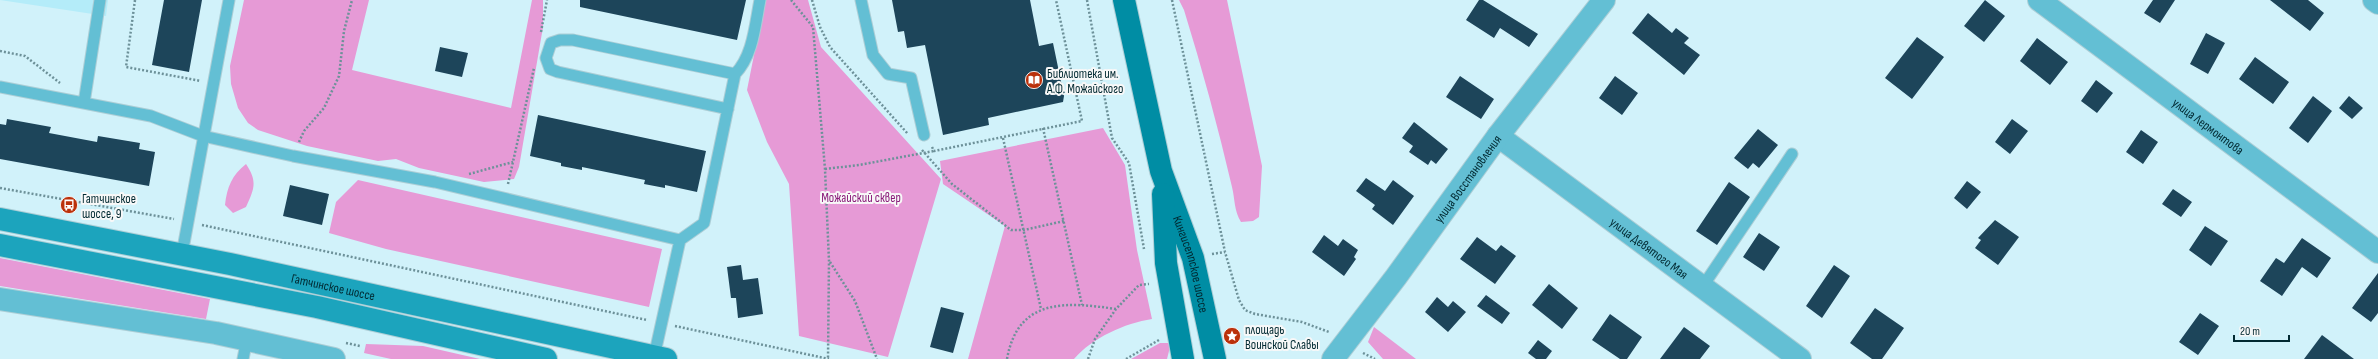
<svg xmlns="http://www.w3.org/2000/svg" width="2378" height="359" viewBox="0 0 2378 359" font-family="'Sofia Sans Condensed',sans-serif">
  <rect width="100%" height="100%" fill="#d1f2fa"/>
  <path fill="#b4ecf9" d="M0,0H108L106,16Z"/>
  <path fill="#e69ad6" d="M244,0H369L352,70L511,108L532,0H543V27L519,167L514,179L484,182L419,168L396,159L378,161L307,146L258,130L248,123L238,108L231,84L230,66Z
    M765,0H808L821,47L941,179L888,357L799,336L789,184L767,142L747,90Z
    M1179,0H1227L1262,166L1259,217L1253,221L1241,222C1234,211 1235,199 1232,187C1218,127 1202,68 1184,10Z
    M1103,128L1125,165L1137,250L1152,319C1125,323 1092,338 1074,359H968L1005,226L943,184L940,161Z
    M246,164C258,182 254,189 246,207L233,213L225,205C227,187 232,175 246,164Z
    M358,180L662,249L649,307L386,249L329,233L336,202Z
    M0,258L210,299L206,319L0,286Z
    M1374,327L1416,359H1383L1368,342Z
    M1160,343H1171L1167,359H1131Z
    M366,344L423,346L480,359H391L364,353Z"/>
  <path fill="#1d455a" d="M164,0H202L189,72L152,65Z
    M580,0H746L737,40L580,7Z
    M892,0H1030L1039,46L1053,43L1064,96L1063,102L988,118L989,125L943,135L925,45L907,48L904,31L898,32Z
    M1479,0H1483L1538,34L1529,47L1500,28L1494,38L1466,20Z
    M1985,0L2005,16L1984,42L1964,26Z
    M2153,0H2175L2160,23L2144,13Z
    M2270,0H2308L2324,13L2310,31Z
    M1648,13L1672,33L1676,28L1689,38L1684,43L1700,55L1684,75L1632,33Z
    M2206,33L2225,43L2208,74L2190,64Z
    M1917,37L1944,57L1912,99L1885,78Z
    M2037,38L2068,62L2050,85L2020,61Z
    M440,47L468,53L462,77L435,71Z
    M2255,57L2289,82L2273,104L2239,79Z
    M1460,76L1494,99L1481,119L1446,97Z
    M1615,76L1638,93L1622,115L1599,98Z
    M2096,80L2113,93L2097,113L2081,101Z
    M2313,96L2332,111L2308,143L2289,128Z
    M2349,96L2363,108L2352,119L2339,108Z
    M538,115L706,151L697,192L665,185V188L644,184L645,180L582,167V170L561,166V163L530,156Z
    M7,119L51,127L49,133L97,142L98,136L140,143L139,149L155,152L149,186L0,159V124L6,125Z
    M2012,119L2028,131L2010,154L1995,142Z
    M1414,122L1448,149L1436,164L1431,160L1428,165L1409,152L1413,146L1402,138Z
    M1758,129L1778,145L1759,168L1753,163L1748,169L1734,158Z
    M2141,130L2158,142L2143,164L2126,152Z
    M1366,178L1385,191L1393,180L1414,196L1393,225L1372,209L1375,205L1356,191Z
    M1967,181L1981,192L1967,209L1954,198Z
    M1729,182L1750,197L1717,245L1696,231Z
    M290,185L329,194L322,225L283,216Z
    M2173,189L2192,202L2181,217L2162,204Z
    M1995,220L2019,237L1998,265L1975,248L1981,240L1978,238Z
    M2205,226L2228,241L2211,266L2189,250Z
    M1759,233L1780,247L1764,271L1743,257Z
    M1324,235L1338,246L1343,239L1358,250L1354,257L1356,259L1344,276L1312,252Z
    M1477,237L1496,251L1501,245L1516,256L1495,284L1460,259Z
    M2302,238L2331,258L2317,278L2302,267L2282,296L2260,281L2276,258L2284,263Z
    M741,265L743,280L758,278L763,314L738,318L736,298H731L727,267Z
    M1834,265L1850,276L1822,318L1806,306Z
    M2378,273V313L2371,322L2352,308Z
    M1549,284L1578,308L1562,329L1532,305Z
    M1486,295L1510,313L1502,324L1477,306Z
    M1437,297L1448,307L1453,301L1466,312L1448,332L1425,312Z
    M941,307L964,313L953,353L930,347Z
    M1875,308L1904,328L1882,359H1872L1850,343Z
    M2200,313L2219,326L2198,355L2179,342Z
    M1610,314L1642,337L1627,359H1620L1592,340Z
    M1684,327L1710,346L1700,359H1660Z
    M2322,335L2354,359H2304Z
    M1538,340L1552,351L1546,359H1536L1528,353Z"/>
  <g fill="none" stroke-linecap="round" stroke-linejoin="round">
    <defs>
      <path id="lane" d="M861,0L873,55L888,74L911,78L924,135
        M0,87L151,116L203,136L293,156L435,182L680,240
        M84,103L100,0
        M728,109L558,72L550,69L546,58L551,43L560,40H573L735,74
        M182,254L229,0
        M1703,286L1792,154
        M654,357L680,240L704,223L735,74C753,56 755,25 760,0
        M243,359L247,339"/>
      <g id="street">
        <path id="s1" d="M2039,0L2378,252"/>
        <path d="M2374,0L2378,3"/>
        <path id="s2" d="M1498,136L1800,359"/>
        <path d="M0,299L216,333L334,359"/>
        <path id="s3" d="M1333,359L1396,277L1498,136L1604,0"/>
      </g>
      <g id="secondary">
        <path id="s4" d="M0,219L230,264L666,359"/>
        <path d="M0,245L317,307L546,359"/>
      </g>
      <g id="primary">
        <path id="s5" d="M1124,0L1161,171L1193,258L1215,359"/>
        <path d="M1163,194L1166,263L1183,359"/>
      </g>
    </defs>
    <use href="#lane" stroke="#acced6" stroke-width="13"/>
    <use href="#street" stroke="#acced6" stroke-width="24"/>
    <use href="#secondary" stroke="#acced6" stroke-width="24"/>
    <use href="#primary" stroke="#acced6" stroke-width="24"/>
    <path stroke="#6d9199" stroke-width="2.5" stroke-dasharray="2 2" stroke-linecap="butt" d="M135,0L126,67L201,81
      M791,0L813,27L825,169L829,261L828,359
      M812,0L820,27L830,47L908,134
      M1087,0L1112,138L1129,163L1144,249
      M1172,0L1225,252L1239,300L1245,310L1255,314L1302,322L1329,332
      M541,32L547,0
      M0,51L25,56L60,83
      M1043,128L1082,305
      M1003,138L1041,309
      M299,142L304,131L324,108L339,76L344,31L352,0
      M932,147L934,151L1082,121L1056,0
      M922,150L952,184L1011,230H1024L1064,221
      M825,169L859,165L934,151
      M469,174L513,162
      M508,184L534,68
      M0,188L174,219
      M202,225L647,320
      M1212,254L1225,252
      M830,262L855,301L877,359
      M675,326L829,359
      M346,343L360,346
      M1363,353L1375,359
      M1007,359C1018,297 1067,302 1116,309
      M1088,359L1095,339L1116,309L1139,285L1149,284
      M1126,359L1159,340"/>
    <use href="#lane" stroke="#63bfd4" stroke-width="11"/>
    <use href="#street" stroke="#63bfd4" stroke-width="22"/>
    <use href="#secondary" stroke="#1ca4bd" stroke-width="22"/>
    <use href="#primary" stroke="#008da4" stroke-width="22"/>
  </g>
  <defs>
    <symbol id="library-disc" viewBox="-11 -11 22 22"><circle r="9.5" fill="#bb310b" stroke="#f8f8f8"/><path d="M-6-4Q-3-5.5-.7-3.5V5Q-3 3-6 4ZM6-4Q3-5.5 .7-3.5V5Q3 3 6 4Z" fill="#fff"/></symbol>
    <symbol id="bus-disc" viewBox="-11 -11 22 22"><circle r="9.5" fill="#bb310b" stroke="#f8f8f8"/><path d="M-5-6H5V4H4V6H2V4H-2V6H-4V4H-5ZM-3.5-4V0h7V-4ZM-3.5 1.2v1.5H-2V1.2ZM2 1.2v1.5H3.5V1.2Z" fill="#fff"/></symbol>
    <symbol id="sight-disc" viewBox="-11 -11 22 22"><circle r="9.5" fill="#bb310b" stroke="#f8f8f8"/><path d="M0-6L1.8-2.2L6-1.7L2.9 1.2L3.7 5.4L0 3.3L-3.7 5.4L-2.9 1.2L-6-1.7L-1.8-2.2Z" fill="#fff"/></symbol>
  </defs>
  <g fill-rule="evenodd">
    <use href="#library-disc" x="1024" y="70" width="20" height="20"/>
    <use href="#bus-disc" x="59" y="195" width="20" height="20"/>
    <use href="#sight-disc" x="1222" y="326" width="20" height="20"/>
  </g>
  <g text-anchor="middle" stroke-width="4" stroke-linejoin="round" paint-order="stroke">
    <g font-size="13" fill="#012931" stroke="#f8f8f8" text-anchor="start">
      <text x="1047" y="78">Библиотека им.<tspan x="1047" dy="15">А.Ф. Можайского</tspan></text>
      <text x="82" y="203">Гатчинское<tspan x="82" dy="15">шоссе, 9</tspan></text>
      <text x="1245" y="334">площадь<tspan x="1245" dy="15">Воинской Славы</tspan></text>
    </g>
    <g font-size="13" fill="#012931" stroke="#f8f8f8">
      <text dy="5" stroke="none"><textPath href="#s1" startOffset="211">улица Лермонтова</textPath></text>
      <text dy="5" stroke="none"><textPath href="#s3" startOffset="225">улица Восстановления</textPath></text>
      <text dy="5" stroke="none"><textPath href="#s2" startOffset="188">улица Девятого Мая</textPath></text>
      <text dy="5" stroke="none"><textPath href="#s5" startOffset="273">Кингисеппское шоссе</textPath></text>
      <text dy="5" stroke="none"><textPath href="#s4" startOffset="340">Гатчинское шоссе</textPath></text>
    </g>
    <g font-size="13" fill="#881a79" stroke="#f8f8f8">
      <text x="861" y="202">Можайский сквер</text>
    </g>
  </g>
  <path d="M2234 335v6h55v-6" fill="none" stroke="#012931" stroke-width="2"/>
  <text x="2240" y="335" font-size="12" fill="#012931" stroke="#f8f8f8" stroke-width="3" paint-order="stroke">20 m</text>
</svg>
